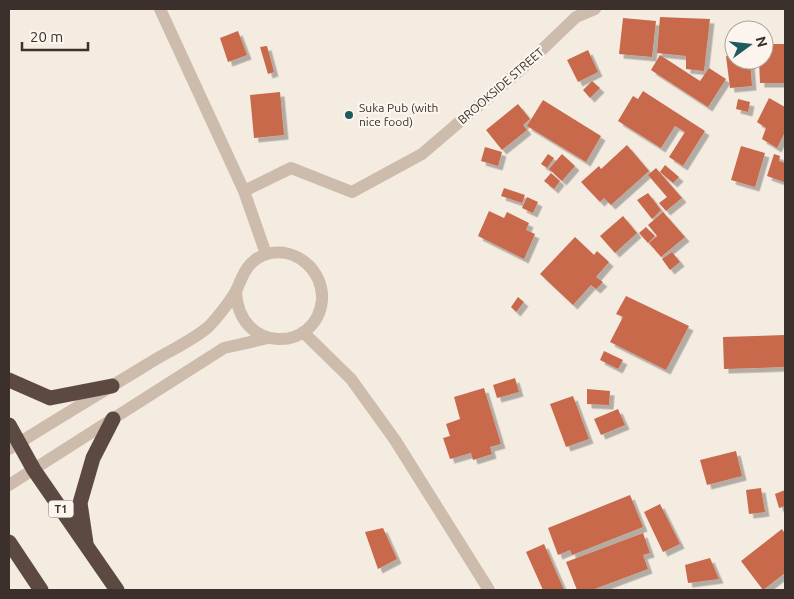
<svg xmlns="http://www.w3.org/2000/svg" width="794" height="599" viewBox="0 0 794 599" font-family="Ubuntu,sans-serif">
  <defs>
    <filter id="shadow"><feDropShadow dx="4.5" dy="4.5" stdDeviation="0" flood-color="#0004"/></filter>
  </defs>
  <rect width="100%" height="100%" fill="#f4ebe1"/>
  <path fill="#c8694b" filter="url(#shadow)" d="M660,17L710,19L704,71L686,69V56L657,53Z
    M623,18L656,21L652,57L619,54Z
    M238,31L247,55L228,62L220,38Z
    M764,44H784L785,83H760L759,60H764Z
    M267,46L274,72L268,74L260,47Z
    M588,50L598,72L578,82L567,60Z
    M660,55L700,81L709,68L726,79L708,107L651,70Z
    M734,55V60H750L752,86L730,88L726,56Z
    M592,81L600,88L590,98L583,90Z
    M643,91L705,131L683,166L669,157L685,132L675,126L661,148L618,121L633,96L638,99Z
    M280,92L284,135L254,138L250,95Z
    M769,98L785,107V132L777,148L762,139L766,128L757,122Z
    M738,99L750,102L748,112L736,109Z
    M543,100L601,136L586,162L527,126Z
    M518,104L530,119L523,125L527,130L502,150L486,130Z
    M627,145L649,171L611,205L604,198L600,202L581,182L599,166L601,169Z
    M741,146L765,153L755,187L731,180Z
    M485,147L502,152L498,166L481,161Z
    M548,154L554,158L547,168L541,164Z
    M562,154L575,166L562,181L549,169Z
    M774,154L780,156L779,161L785,163L784,182L767,176Z
    M665,165L679,177L673,183L660,172Z
    M656,168L682,198L666,211L659,203L667,197L648,175Z
    M551,173L560,181L554,189L544,181Z
    M504,188L525,195L522,203L501,196Z
    M648,193L661,210L652,219L637,200Z
    M527,197L538,202L533,213L522,208Z
    M489,211L504,218L507,212L529,223L526,230L535,234L524,259L478,236Z
    M663,212L685,237L661,257L649,243L657,236L648,225Z
    M623,216L637,233L615,253L600,236Z
    M646,227L655,236L648,243L639,233Z
    M575,237L594,255L597,251L609,262L596,277L603,282L596,289L591,285L573,305L540,274Z
    M672,252L680,262L670,270L662,259Z
    M626,296L689,326L666,370L610,342L623,317L616,314Z
    M518,297L524,302L516,312L511,307Z
    M785,335V367L724,369L723,337Z
    M604,351L623,360L618,369L600,360Z
    M515,378L519,392L497,398L493,385Z
    M484,388L501,444L490,447L492,454L473,460L471,453L450,459L443,438L450,436L446,424L460,419L454,397Z
    M587,389L610,391L609,405L587,404Z
    M573,396L589,439L566,447L550,404Z
    M618,409L625,425L601,435L594,419Z
    M736,451L742,476L707,485L700,460Z
    M761,488L765,512L749,514L746,490Z
    M785,490V506L779,508L775,494Z
    M630,495L643,527L572,555L570,550L558,555L548,528Z
    M660,504L680,544L663,552L644,512Z
    M383,528L397,559L378,569L365,532Z
    M782,529L785,534V573L763,590L741,561Z
    M643,533L650,553L643,555L648,569L592,590H577L566,562Z
    M544,544L564,590H543L526,552Z
    M710,558L719,579L688,583L685,565Z"/>
  <g fill="none" stroke-linecap="round" stroke-linejoin="round">
    <path stroke="#cdbbac" stroke-width="12" d="M160,9L244,191L266,254
      M244,191L291,168L352,192L422,154L526,65L576,17L595,9
      M303,332L351,379L395,440L489,590
      M9,449C55,420 102,392 148,364C167,352 190,342 207,328C214,322 233,298 237,289C243,274 249,259 267,254C296,246 324,271 322,300C317,353 238,354 236,291
      M9,485L224,348L268,338"/>
    <path stroke="#5c4a42" stroke-width="15" d="M9,380L50,398L112,386
      M9,425L34,470L117,590
      M9,542L41,590
      M86,543L80,503L93,458L113,419"/>
  </g>
  <circle fill="#1f5a5e" stroke="#fbf5ee" stroke-width="2" cx="349" cy="115" r="5"/>
  <g text-anchor="middle" stroke-width="4.5" stroke-linejoin="round" paint-order="stroke">
    <rect fill="#fbf5ee" stroke="#756b66" stroke-width="1" x="48.5" y="500.5" width="25" height="17" rx="4"/>
    <g font-size="11" font-weight="bold" fill="#3b302b">
      <text x="61" y="513">T1</text>
    </g>
    <g font-size="12" fill="#3b302b" stroke="#fbf5ee">
      <text transform="translate(501 86) rotate(-41)" y="4">BROOKSIDE STREET</text>
    </g>
    <g font-size="12" fill="#3b302b" stroke="#fbf5ee" text-anchor="start">
      <text x="359" y="112">Suka Pub (with<tspan x="359" dy="14">nice food)</tspan></text>
    </g>
  </g>
  <rect width="794" height="599" fill="none" stroke="#3b302b" stroke-width="20"/>
  <g transform="translate(749 45) rotate(75)"><circle r="24" fill="#fbf5ee" stroke="#aea6a0"/>
  <path d="M0-4L9 19L0 12L-9 19Z" fill="#1f5a5e"/>
  <text y="-8" font-size="14" font-weight="bold" text-anchor="middle" fill="#3b302b">N</text>
  </g>
  <path d="M22 42v8h66v-8" fill="none" stroke="#3b302b" stroke-width="2.5"/>
  <text x="30" y="42" font-size="15" fill="#3b302b" stroke="#fbf5ee" stroke-width="4" paint-order="stroke">20 m</text>
</svg>
